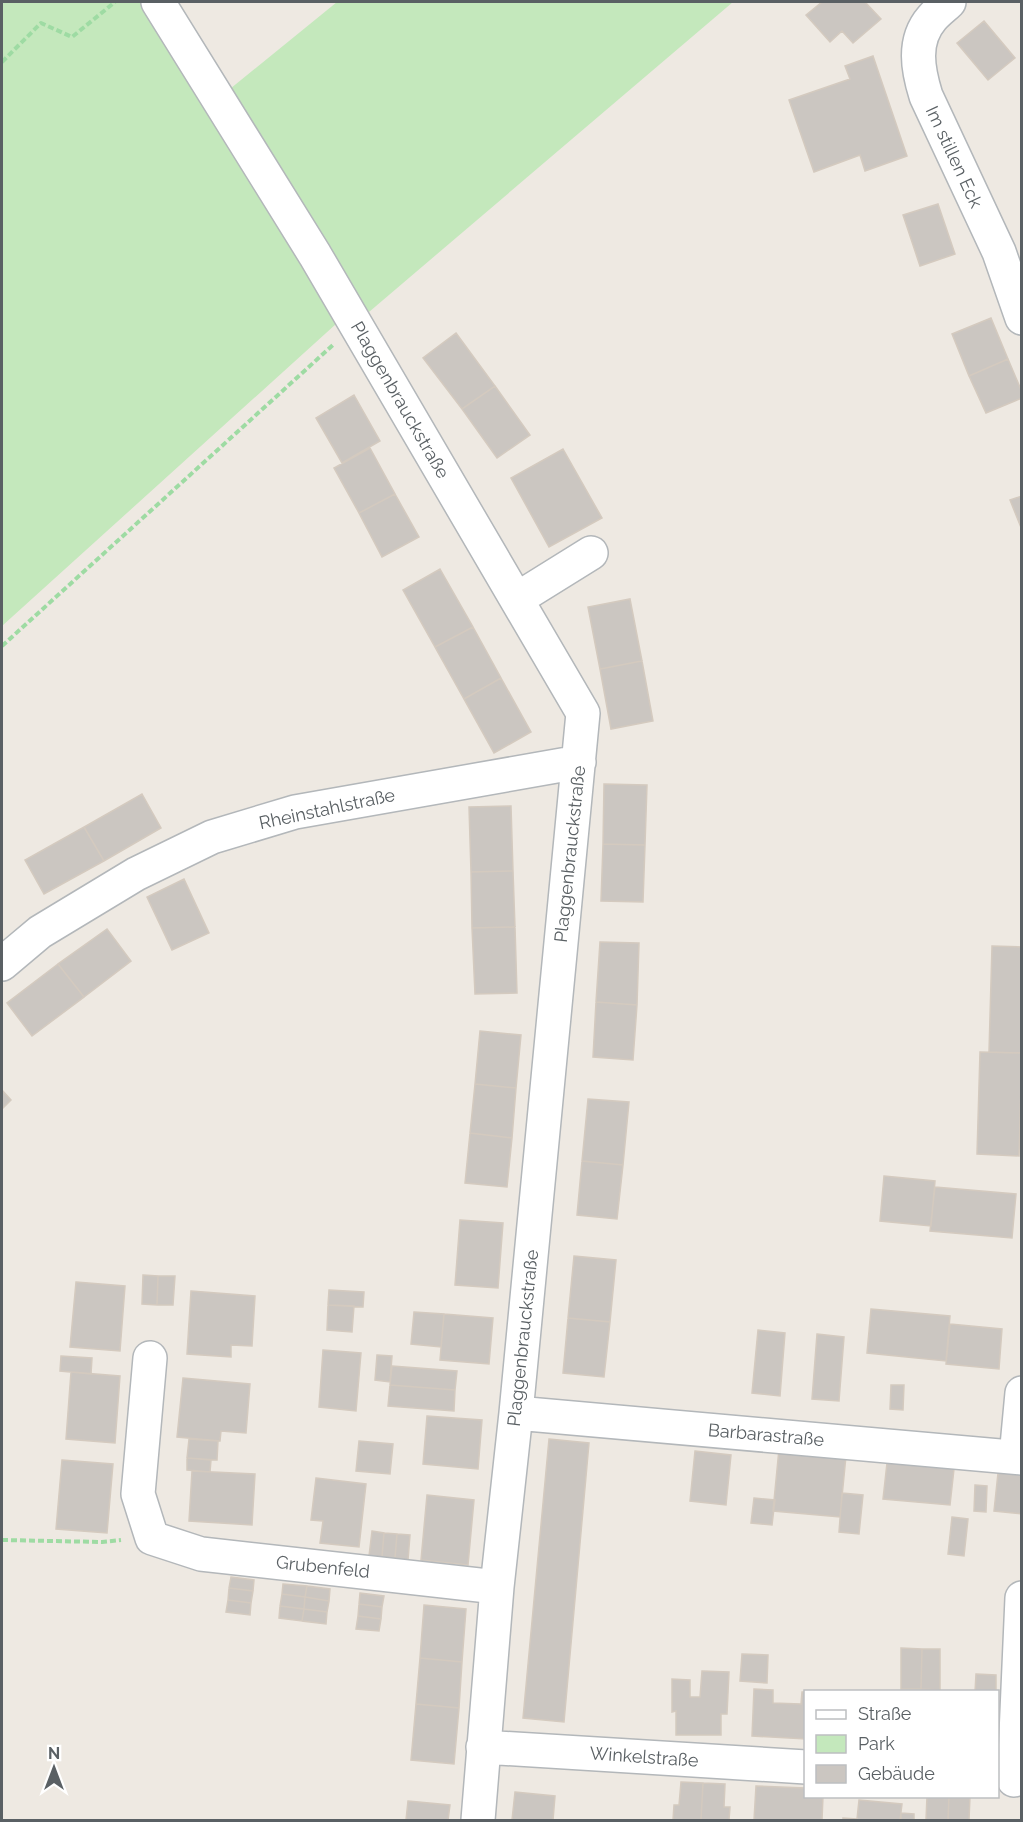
<svg xmlns="http://www.w3.org/2000/svg" width="1023" height="1822" viewBox="0 0 1023 1822" font-family="Raleway,sans-serif">
  <rect width="100%" height="100%" fill="#eee9e2"/>
  <path fill="#c4e8bc" d="M2,2H172L225,93L337,2H733L369,312L364,305L336,324L2,626Z"/>
  <path fill="#cbc6c1" stroke="#d4cabf" stroke-width="1.5" d="M822,2H865L881,19L853,43L842,31L830,42L806,15Z
    M984,21L1015,58L988,80L957,43Z
    M873,56L907,156L865,171L860,155L814,172L789,100L850,79L845,66Z
    M938,204L955,254L920,266L903,215Z
    M991,318L1008,359L969,376L952,334Z
    M456,333L495,386L462,409L423,358Z
    M1008,359L1022,392V398L986,413L969,376Z
    M495,386L530,435L497,458L462,409Z
    M354,395L380,441L342,463L316,418Z
    M370,448L395,494L359,513L334,468Z
    M563,449L602,518L549,547L511,478Z
    M395,494L419,537L382,557L359,513Z
    M1022,496V530L1010,500Z
    M440,569L473,627L435,647L403,590Z
    M630,599L642,661L600,669L588,607Z
    M473,627L501,678L464,699L435,647Z
    M642,661L653,721L611,729L600,669Z
    M501,678L531,732L494,753L464,699Z
    M604,784L647,785L645,845L603,844Z
    M142,794L161,828L104,861L84,827Z
    M511,806L513,871L471,872L469,807Z
    M84,827L104,861L44,894L25,860Z
    M603,844L645,845L643,902L601,901Z
    M513,871L515,927L472,928L471,872Z
    M184,879L209,933L172,950L147,897Z
    M515,927L517,993L475,994L472,928Z
    M107,929L131,961L84,997L58,964Z
    M600,942L639,943L637,1005L596,1002Z
    M992,946L1022,947V1053L989,1052Z
    M58,964L84,997L32,1036L7,1003Z
    M596,1002L637,1005L633,1060L593,1057Z
    M480,1031L521,1035L516,1088L475,1084Z
    M980,1052L1022,1053L1019,1156L977,1154Z
    M475,1084L516,1088L512,1138L470,1133Z
    M2,1090L11,1100L2,1109Z
    M588,1099L629,1102L623,1165L582,1161Z
    M470,1133L512,1138L507,1187L465,1183Z
    M582,1161L623,1165L617,1219L577,1215Z
    M884,1176L935,1181L931,1226L880,1221Z
    M935,1187L1016,1194L1012,1238L930,1231Z
    M460,1220L503,1223L498,1288L455,1285Z
    M574,1256L616,1260L610,1322L568,1318Z
    M143,1275L158,1276L157,1305L142,1304Z
    M158,1276H175L173,1305H157Z
    M76,1282L125,1286L120,1351L70,1347Z
    M329,1290L364,1292L363,1307L328,1305Z
    M191,1291L255,1296L252,1346L231,1345V1357L187,1354Z
    M328,1305L354,1306L352,1332L327,1330Z
    M871,1309L950,1316L946,1361L867,1353Z
    M414,1312L444,1314L441,1347L411,1344Z
    M444,1314L493,1318L489,1364L440,1360Z
    M568,1318L610,1322L604,1377L563,1373Z
    M950,1324L1002,1329L999,1369L946,1364Z
    M758,1330L785,1333L780,1396L752,1393Z
    M817,1334L844,1337L839,1401L812,1399Z
    M323,1350L361,1353L356,1411L319,1407Z
    M377,1355L392,1356L390,1382L375,1380Z
    M61,1356L92,1358L91,1374L60,1371Z
    M392,1366L457,1371L455,1390L390,1385Z
    M71,1372L120,1376L115,1443L66,1439Z
    M183,1378L250,1384L246,1433L221,1431L220,1441L177,1437Z
    M390,1385L455,1390L454,1411L388,1406Z
    M891,1385H904L903,1410L890,1409Z
    M427,1416L482,1420L478,1469L423,1464Z
    M189,1439L218,1441L217,1460L187,1458Z
    M549,1439L589,1443L564,1722L523,1718Z
    M359,1441L393,1444L390,1474L356,1471Z
    M779,1449L846,1456L840,1517L773,1511Z
    M695,1451L731,1455L726,1505L690,1501Z
    M187,1458L211,1460L210,1472L187,1470Z
    M62,1460L113,1464L107,1533L56,1529Z
    M887,1463L954,1469L950,1505L883,1499Z
    M192,1471L255,1474L252,1525L189,1521Z
    M998,1473L1022,1475V1514L994,1511Z
    M316,1478L366,1484L359,1547L320,1543L323,1521L311,1520Z
    M975,1485L987,1486L986,1512L974,1511Z
    M842,1493L863,1495L859,1534L839,1532Z
    M427,1495L474,1500L468,1565L421,1560Z
    M754,1498L775,1500L772,1525L751,1523Z
    M952,1517L968,1519L964,1556L948,1554Z
    M372,1531L384,1533L382,1557L369,1556Z
    M384,1533L397,1534L395,1558L382,1557Z
    M397,1534L410,1535L408,1560L395,1558Z
    M231,1577L254,1580L253,1591L229,1588Z
    M283,1584L307,1586L305,1597L282,1594Z
    M307,1586L330,1589L329,1601L305,1597Z
    M229,1588L253,1591L251,1603L228,1600Z
    M360,1593L384,1596L382,1607L359,1604Z
    M282,1594L305,1597L304,1609L280,1606Z
    M305,1597L329,1601L327,1612L304,1609Z
    M228,1600L251,1603L250,1615L226,1612Z
    M359,1604L382,1607L381,1619L358,1616Z
    M424,1605L466,1609L462,1662L420,1658Z
    M280,1606L304,1609L302,1621L279,1618Z
    M304,1609L327,1612L326,1624L302,1621Z
    M358,1616L381,1619L379,1631L356,1629Z
    M901,1648L922,1649L921,1689H901Z
    M922,1649H940V1690L921,1689Z
    M742,1654L768,1655L767,1683L740,1681Z
    M420,1658L462,1662L459,1708L416,1704Z
    M702,1671L729,1672L727,1714H721V1735H676V1711L672,1712V1679L690,1680V1697H700Z
    M976,1674L996,1675V1692H975Z
    M754,1689L773,1690V1703L801,1704L802,1692H806V1739L752,1736Z
    M998,1701H1001L999,1748H998Z
    M416,1704L459,1708L454,1764L411,1760Z
    M681,1782L703,1783L701,1820H673L674,1805H679Z
    M703,1783L725,1784L724,1807H730L729,1820H701Z
    M756,1786L806,1788V1796H823L822,1820H754Z
    M515,1792L555,1796L553,1820H512Z
    M927,1796H949L948,1820H926Z
    M949,1796H970L969,1820H948Z
    M859,1800L902,1804L900,1820H843V1818L857,1819Z
    M408,1801L450,1805L448,1820H406Z
    M901,1813L914,1814V1820H901Z"/>
  <g fill="none" stroke-linecap="round" stroke-linejoin="round">
    <defs>
      <path id="minor" d="M158,2L315,255L583,713L516,1413L497,1587L478,1820
        M949,2C944,7 937,12 932,18C912,41 918,70 926,96L999,252L1022,318
        M517,599L591,553
        M2,964L40,932L136,874L212,837L295,812L579,762
        M150,1358L138,1494L152,1538L201,1554L497,1587
        M516,1413L1022,1458
        M1016,1457L1022,1393
        M483,1747L806,1767
        M1014,1780L1022,1598"/>
    </defs>
    <use href="#minor" stroke="#b3b7ba" stroke-width="36"/>
    <path stroke="#9edba3" stroke-width="4" stroke-dasharray="6 3" stroke-linecap="butt" d="M2,62L41,23L72,37L115,2
      M2,646L334,344
      M2,1540L102,1542L121,1540"/>
    <use href="#minor" stroke="#fff" stroke-width="33"/>
  </g>
  <g text-anchor="middle" stroke-width="6" stroke-linejoin="round" paint-order="stroke">
    <g font-size="18" fill="#5a6064" stroke="#fff">
      <text transform="translate(954 157) rotate(65)" y="6">Im stillen Eck</text>
      <text transform="translate(400 400) rotate(60)" y="6">Plaggenbrauckstraße</text>
      <text transform="translate(327 809) rotate(-12)" y="6">Rheinstahlstraße</text>
      <text transform="translate(570 854) rotate(-84)" y="6">Plaggenbrauckstraße</text>
      <text transform="translate(523 1338) rotate(-84)" y="6">Plaggenbrauckstraße</text>
      <text transform="translate(766 1435) rotate(5)" y="6">Barbarastraße</text>
      <text transform="translate(323 1567) rotate(6)" y="6">Grubenfeld</text>
      <text transform="translate(644 1757) rotate(4)" y="6">Winkelstraße</text>
    </g>
  </g>
  <rect width="1023" height="1822" fill="none" stroke="#5a6064" stroke-width="6"/>
  <rect x="804" y="1690" width="195" height="108" fill="#ffffff" stroke="#bdbfc1" stroke-width="1.5"/>
  <rect x="816" y="1710" width="30" height="9" fill="#ffffff" stroke="#bdbfc1" stroke-width="1.5"/>
  <text x="858" y="1720" font-size="18" fill="#5a6064">Straße</text>
  <rect x="816" y="1735" width="30" height="18" fill="#c4e8bc" stroke="#bdbfc1" stroke-width="1.5"/>
  <text x="858" y="1750" font-size="18" fill="#5a6064">Park</text>
  <rect x="816" y="1765" width="30" height="18" fill="#cbc6c1" stroke="#bdbfc1" stroke-width="1.5"/>
  <text x="858" y="1780" font-size="18" fill="#5a6064">Gebäude</text>
  <g transform="translate(54 1768)" stroke="#ffffff" stroke-width="4.5" paint-order="stroke">
  <path d="M0-4.5L10 22L0 15L-10 22Z" fill="#5a6064"/>
  <text y="-9" font-size="16" font-weight="bold" text-anchor="middle" fill="#5a6064">N</text>
  </g>
</svg>
